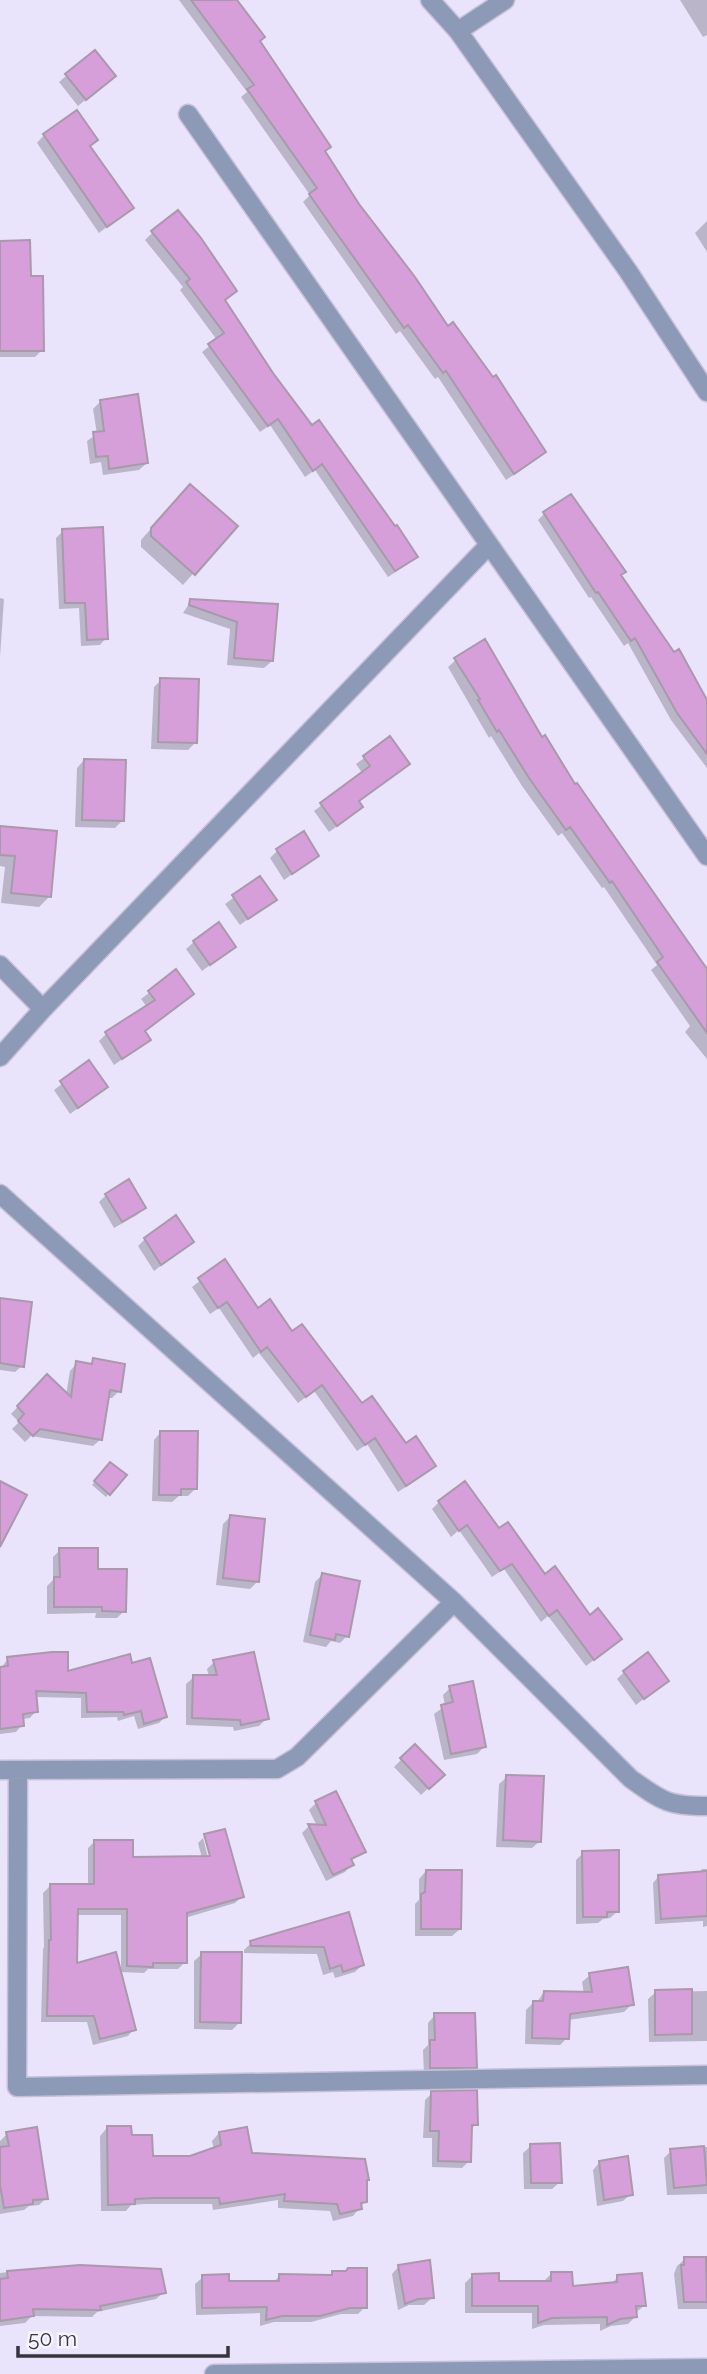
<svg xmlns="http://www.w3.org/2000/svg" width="707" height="2374" viewBox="0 0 707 2374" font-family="Raleway,sans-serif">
  <rect width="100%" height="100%" fill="#e9e3fc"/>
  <path fill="#0003" fill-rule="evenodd" d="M179,0H235L323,153L358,205L447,328L544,452L537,459L506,480L438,377L435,379L400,331L396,334L303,202L310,195L241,97L247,92Z
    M680,0H707V35L703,37Z
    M67,75L106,83L78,106L59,82Z
    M44,135L96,140L89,148L131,208L99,233L37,143Z
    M707,221V252L695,233Z
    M152,233L224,301L272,374L312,427L416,556L408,564L388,577L315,470L305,477L270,425L260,432L202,352L217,340L180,290L183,287L145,240Z
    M0,243L29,278L42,350L35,357H0Z
    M101,401L147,463L139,470L103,475L101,462L90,464L87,441L97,434L93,409Z
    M179,497L235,526L183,585L141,547V540Z
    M544,514L619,576L707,702V768L671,720L628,643L624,646L591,597L589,598L538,520Z
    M63,531L106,638L100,645L81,646L79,608L59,609L56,538Z
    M0,598L4,599L0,657Z
    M191,601L276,606L272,661L264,668L227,665L230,629L183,613Z
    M456,660L542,739L707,990V1059L685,1032L690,1026L651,970L657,965L604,887L602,888L562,833L558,836L522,786L491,736L489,738L448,667Z
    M161,680L195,743L188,750L151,749L154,687Z
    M390,739L408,764L358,802L354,814L329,832L314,811L363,774L356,764Z
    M84,760L123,820L115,828L75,827L77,768Z
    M0,827L50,896L39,907L1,903L5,867L0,866Z
    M277,851L317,856L284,880L270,858Z
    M260,878L274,900L240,925L225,904Z
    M194,942L234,947L202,971L186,949Z
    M176,972L144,1032L149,1040L114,1065L99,1041L106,1034L147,1007L141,999Z
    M89,1063L98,1094L70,1114L54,1090Z
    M106,1195L144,1208L137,1215L114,1228L99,1202Z
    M145,1239L192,1242L154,1271L138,1246Z
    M224,1262L257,1310L292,1334L362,1405L406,1445L434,1466L427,1473L398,1492L367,1444L357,1451L314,1391L298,1403L259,1353L253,1358L219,1308L210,1314L192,1287Z
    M0,1300L22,1366L15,1372L0,1370Z
    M93,1360L119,1391L112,1398H107L101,1439L93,1446L31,1436L25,1442L12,1429L19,1422L11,1414L47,1376L66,1395L70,1371L77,1363L89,1365Z
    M161,1432L195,1489L188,1496H179L172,1502L152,1501L154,1440Z
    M110,1464L124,1475L106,1497L92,1485Z
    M439,1502L498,1531L612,1646L586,1666L548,1616L541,1622L504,1569L492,1577L459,1530L451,1537L432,1509Z
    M230,1517L258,1581L250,1589L216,1585L223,1524Z
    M60,1550L97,1571L124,1611L117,1618H95L96,1613L47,1614V1586L53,1580V1557Z
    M323,1574L347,1636L340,1643L331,1641L326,1647L303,1642L315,1582Z
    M8,1659L66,1673L131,1665L165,1717L159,1723L138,1729L134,1716L118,1721L117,1717L81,1718V1698L35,1697L36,1711L30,1718L22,1719V1725L16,1732L0,1734V1669Z
    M214,1662L267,1718L259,1726L234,1731L233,1727L186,1725V1684L194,1677H209L207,1669Z
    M624,1672L667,1680L636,1705L617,1679Z
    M450,1688L485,1746L477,1754L444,1760L434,1714L445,1706L443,1695Z
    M415,1746L442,1775L421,1795L394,1767Z
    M507,1777L540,1841L532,1848L496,1847L499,1784Z
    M316,1803L364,1851L351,1861L352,1864L345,1872L326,1881L302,1833L309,1826H317L309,1810Z
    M224,1831L242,1896L235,1903L185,1918V1962L178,1969H148L144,1973L120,1972L134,2029L128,2036L93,2045L87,2022H41L43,1949L44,1947L43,1893L50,1886H88V1848L94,1842H131V1859L202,1858L198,1843L205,1836ZM203,1838H207L213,1864L210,1865ZM76,1915H121V1970L115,1955L75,1965Z
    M583,1853L618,1911L610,1918L603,1919L598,1923L576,1924V1860Z
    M702,1869H707V1926L703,1927V1921L655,1924L653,1883L659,1876L698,1874Z
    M426,1871L460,1929L452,1936H415V1904L419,1900V1879Z
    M348,1914L362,1965L355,1972L335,1978L333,1972L323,1975L317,1954L244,1953V1950L251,1943Z
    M202,1954L240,2022L232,2030L194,2029V1961Z
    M590,1975L632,2004L624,2012L568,2020L567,2038L560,2045L525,2044L526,2010L534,2002H537L544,1992L584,1994L582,1982Z
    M707,1991V2041L649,2042L648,1999L656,1992Z
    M435,2015L475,2067L467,2074L424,2075L423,2050L428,2045V2023Z
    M432,2093L476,2124L470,2131L469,2161L462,2168L432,2167V2138H423L425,2100Z
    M107,2128L130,2137L151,2158H190L214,2150L212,2141L219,2133L251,2155L365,2182V2201L353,2216L333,2221L330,2211L278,2208V2200L213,2210L212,2204H145L131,2205L126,2211H101L100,2136Z
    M7,2134L46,2198L39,2205L29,2206L24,2210L0,2214V2141Z
    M531,2146L560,2182L552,2189H524L523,2153Z
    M707,2147V2194L667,2195L664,2158L671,2151Z
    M600,2162L631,2194L623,2201L597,2206L593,2170Z
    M685,2259L707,2275V2309H678L674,2274L677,2266Z
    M399,2266L432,2298L424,2305H409L398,2310L392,2274Z
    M36,2269L164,2292L156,2299L97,2312L92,2317L32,2316L25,2323L0,2326V2273Z
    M333,2273L365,2307L358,2314H341L311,2322H274L260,2326V2313L196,2315L195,2284L203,2277L228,2283H273L280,2275L329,2276Z
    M551,2274L571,2288L610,2285L618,2277L644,2306L635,2313L636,2316L628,2324L611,2326L600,2331V2324L544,2325L532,2329V2313H465V2283L472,2276L497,2283L544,2281Z"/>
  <path fill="#d79fda" stroke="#aa98ab" stroke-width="2" d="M191,0H237L265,37L260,41L331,147L325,151L359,204L415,277L448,326L453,322L493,377L496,375L546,452L514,474L446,371L443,373L408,325L404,328L330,224L309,194L317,188L247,89L254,85Z
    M95,50L116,76L86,100L65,74Z
    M77,110L98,140L90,146L134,208L107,227L43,134Z
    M178,210L201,238L237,291L225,300L273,373L312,425L319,420L395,526L397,525L418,557L395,571L322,464L313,471L278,419L268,426L208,344L224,333L186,282L190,279L151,231Z
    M30,240L31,276H43L44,351H0V241Z
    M138,394L148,463L109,469L108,456L96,457L93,432L104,431L100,400Z
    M190,484L238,526L195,575L151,536V528Z
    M571,494L626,572L621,575L674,652L679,649L707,700V754L677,713L635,638L631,641L598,592L596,593L543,512Z
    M103,527L108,639L87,640L85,603H65L62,529Z
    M190,599L278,604L273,661L234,658L237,622L189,605Z
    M485,639L542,737L545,735L575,784L577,783L707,969V1033L657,962L663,957L612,881L610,883L570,827L566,830L529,778L499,730L497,732L478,700L480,699L454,658Z
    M160,678L199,679L197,743L158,742Z
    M390,736L410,764L359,801L363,807L337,826L320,803L370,766L363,756Z
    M84,759L126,760L124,821L82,820Z
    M0,826L57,831L51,897L11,893L15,856L0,855Z
    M304,831L319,856L292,874L276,849Z
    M260,876L277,900L248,919L232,895Z
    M219,922L236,947L210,965L193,941Z
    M176,969L194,994L145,1031L151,1040L122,1059L105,1032L155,1000L148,991Z
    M89,1060L108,1087L78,1108L60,1081Z
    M129,1179L146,1208L122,1222L105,1194Z
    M176,1215L194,1242L161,1265L144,1238Z
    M225,1259L258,1308L270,1299L292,1331L302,1324L362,1403L372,1396L406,1443L416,1436L436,1466L406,1486L375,1438L365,1445L322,1385L306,1397L267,1347L261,1352L227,1302L218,1308L198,1278Z
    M0,1298L32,1302L24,1367L0,1363Z
    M93,1358L125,1364L121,1392L110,1390L102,1440L40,1429L33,1436L18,1421L24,1414L17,1406L47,1374L71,1397L76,1361L92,1364Z
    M160,1431H198L197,1489H181V1495H159Z
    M110,1462L127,1475L110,1495L94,1481Z
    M0,1481L27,1495L0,1547Z
    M465,1481L499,1528L508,1522L545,1574L555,1566L590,1615L598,1608L622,1639L594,1660L557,1610L549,1616L512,1564L500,1571L467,1525L459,1531L438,1501Z
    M230,1515L265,1519L259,1582L223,1578Z
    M59,1548H98V1569H127L126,1612L102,1611V1607H54V1577H60Z
    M322,1573L360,1581L349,1637L336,1634L335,1640L310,1635Z
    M52,1652H68V1671L130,1654L132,1663L150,1658L167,1717L144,1724L141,1711L124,1715L123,1712H87L86,1693L36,1691L38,1712L23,1714L24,1726L0,1729V1667L8,1666L7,1657Z
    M254,1652L269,1719L241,1725L240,1720L192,1718L193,1675H217L213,1660Z
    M648,1652L669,1681L644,1699L623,1671Z
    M473,1681L486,1747L451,1754L441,1705L453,1702L449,1686Z
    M415,1744L445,1775L429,1789L400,1758Z
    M506,1775L544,1776L541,1842L503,1840Z
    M336,1791L366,1852L351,1859L354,1865L333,1875L308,1824L326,1825L315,1801Z
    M225,1829L244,1897L187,1913V1963H153V1967L127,1966V1909H78L77,1963L116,1952L136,2030L100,2039L94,2016H47L49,1940H51L50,1884H94V1840H133V1857L210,1856L204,1834Z
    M619,1850V1912H607V1917H583L582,1851Z
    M426,1870H462L461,1929H421V1894L425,1892Z
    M707,1871V1916L661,1919L658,1875Z
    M349,1912L364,1965L343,1972L341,1965L330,1969L324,1947L251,1946L250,1941Z
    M201,1952H242L241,2023L200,2022Z
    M628,1967L634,2005L570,2014L569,2039L532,2038L533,2001H543L544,1991L592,1992L589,1973Z
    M692,1989V2034L655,2035V1990Z
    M434,2013H475L477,2068H430V2040H435Z
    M477,2090L478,2125H472L471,2162L438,2161L439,2131H430L431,2091Z
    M107,2126H131L132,2135H152L153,2156H190L221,2145L219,2132L247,2127L252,2153L365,2159L369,2180H367V2202L361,2203L362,2209L340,2214L337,2204L284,2201L285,2194L220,2204L219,2198H154L135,2199V2204L108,2205Z
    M37,2127L48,2199L33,2200V2204L4,2208L0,2185V2147L9,2146L6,2132Z
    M560,2143L562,2183H531L530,2144Z
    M704,2146L707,2185L674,2188L670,2149Z
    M628,2156L633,2195L604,2200L599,2161Z
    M684,2257H706L707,2302H684L681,2265H684Z
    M430,2260L434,2298L418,2299L405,2304L398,2265Z
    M80,2265L161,2269L166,2293L100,2306L101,2310L33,2309L34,2316L0,2321V2279L8,2278L7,2271Z
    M348,2268H367V2308H350L320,2316H282L266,2320L267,2307L202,2308V2275L229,2274V2281H279V2274L332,2275V2271H346Z
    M551,2272H572L573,2286L617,2282V2275L642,2273L646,2306H636L637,2317L620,2319L607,2325V2317L552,2318L538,2323V2306H472V2274L499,2273V2281H551Z"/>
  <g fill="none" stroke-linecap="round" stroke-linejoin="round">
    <defs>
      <path id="minor" d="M430,0L458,31L628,271L707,392
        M458,31L505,0
        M188,114L707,856
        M0,965L43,1009
        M0,1057L43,1009L489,545
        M0,1194L454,1602L631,1779C662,1801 668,1806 707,1806
        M0,1770L277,1769L297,1757L454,1602
        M18,1770L17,2087L707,2075
        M214,2374L707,2368"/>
    </defs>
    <use href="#minor" stroke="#c5c0d6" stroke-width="21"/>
    <use href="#minor" stroke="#8d9ab7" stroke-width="18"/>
  </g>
  <path d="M18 2346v10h210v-10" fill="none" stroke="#36343e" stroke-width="3.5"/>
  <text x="28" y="2346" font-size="21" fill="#36343e" stroke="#f5f3fd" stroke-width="5" paint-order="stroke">50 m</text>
</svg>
